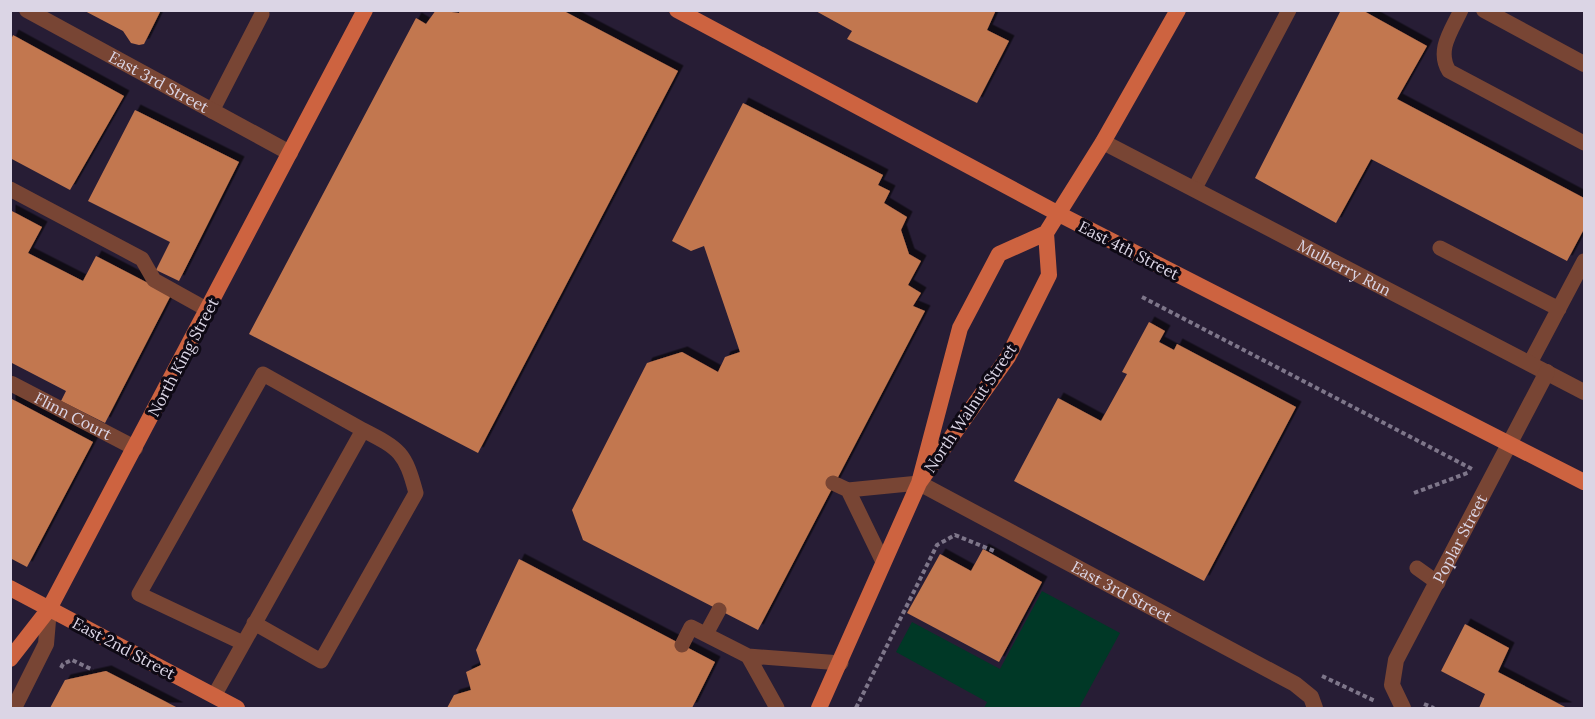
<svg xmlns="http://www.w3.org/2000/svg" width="1595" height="719" viewBox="0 0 1595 719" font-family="Lora,serif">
  <defs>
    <filter id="shadow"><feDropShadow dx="5.5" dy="-5.5" stdDeviation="0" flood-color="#0009"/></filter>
  </defs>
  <rect width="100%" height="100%" fill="#271d35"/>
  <path fill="#003826" d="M1042,591L1120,633L1079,708H984L987,702L896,652L912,622L1000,669Z"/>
  <path fill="#c27750" filter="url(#shadow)" d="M83,10H161L144,44L139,45L131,43L123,31Z
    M436,10L459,13L460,10H562L678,71L478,453L249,334L416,18L426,24Z
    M814,10H996L987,30L1009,41L977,103L847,39L852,31Z
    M1341,10H1362L1427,46L1397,99L1584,198V229L1567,261L1371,159L1336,223L1255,178Z
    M13,35L124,96L70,190L10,158V42Z
    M743,103L883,175L878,185L890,191L884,203L907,217L901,230L909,254L921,261L908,285L921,293L913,306L925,311L758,630L583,540L572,510L647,363L682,352L718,372L725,357L740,352L704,246L691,251L672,241Z
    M135,110L239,162L179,281L156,270L170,242L88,201Z
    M10,210L42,227L28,253L83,281L96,256L171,295L105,423L61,401L66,391L10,362Z
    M1149,322L1165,331L1159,342L1174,350L1177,344L1296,407L1204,581L1014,481L1058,398L1101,421L1127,374L1122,372Z
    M10,398L93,442L27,567L10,558Z
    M983,549L1042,582L999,662L907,613L940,554L971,571Z
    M519,559L715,662L692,708H447L454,695L471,690L466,672L481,665L476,650Z
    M1465,624L1509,648L1498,672L1567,708H1479L1485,694L1441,671Z
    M106,671L178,708H50L65,680Z"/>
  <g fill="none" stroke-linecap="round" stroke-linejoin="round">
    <path stroke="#7e768a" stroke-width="4" stroke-dasharray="4.5 3" stroke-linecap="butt" d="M1142,297L1474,470
      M1414,493L1470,472
      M61,668L63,664L72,660L93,670
      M1322,676L1375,701
      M1424,704L1434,708
      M856,708L937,545L955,535L994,551"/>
    <path stroke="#784534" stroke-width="15" d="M1461,10C1452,30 1436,50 1449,71L1584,143
      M212,111L262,14
      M1195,188L1289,10
      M10,189L142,259L154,280L208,310
      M1440,248L1559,309
      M1530,363L1584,261
      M833,483L848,490L883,562
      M848,490L919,483
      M1417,568L1438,583
      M706,634L719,610
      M243,643L139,594L263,374L363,430
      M682,645L691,627L748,656L841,663
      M748,656L777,708
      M214,696L363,430C400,449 405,452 416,493L321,661L254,623"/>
    <g stroke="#784534" stroke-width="16">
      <path id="s1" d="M27,10L290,153"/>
      <path d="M1484,10L1584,64"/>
      <path id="s2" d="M1103,142L1584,392"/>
      <path id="s3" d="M12,384L135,448"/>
      <path id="s4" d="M919,483L1295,684L1311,697L1315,708"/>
      <path id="s5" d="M1403,708L1392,685L1396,660L1547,372"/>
    </g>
    <path stroke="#784534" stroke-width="16" d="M14,708L46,644L49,609"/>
    <path stroke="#cd6340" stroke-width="16" d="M677,10L1057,213L1584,482
      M919,483L1008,357L1049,275L1046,233L1103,142L1178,10
      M10,588L237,708
      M10,659L49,609L365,10
      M819,708L919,483L960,328L999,254L1046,233"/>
  </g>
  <g text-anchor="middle" stroke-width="6" stroke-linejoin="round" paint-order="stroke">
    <g font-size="16" fill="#dbd5e5" stroke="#0e0914">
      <text dy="6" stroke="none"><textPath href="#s1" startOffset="150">East 3rd Street</textPath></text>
      <text transform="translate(1129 250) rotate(27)" y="6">East 4th Street</text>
      <text dy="6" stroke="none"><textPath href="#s2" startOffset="272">Mulberry Run</textPath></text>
      <text transform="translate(183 357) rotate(-62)" y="6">North King Street</text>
      <text transform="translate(970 408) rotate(-56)" y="6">North Walnut Street</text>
      <text dy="6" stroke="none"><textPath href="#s3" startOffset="69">Flinn Court</textPath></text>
      <text dy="6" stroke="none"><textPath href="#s5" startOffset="188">Poplar Street</textPath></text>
      <text dy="6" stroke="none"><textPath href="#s4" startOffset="230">East 3rd Street</textPath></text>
      <text transform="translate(124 648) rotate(28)" y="6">East 2nd Street</text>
    </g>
  </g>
  <rect width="1595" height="719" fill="none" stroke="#dbd5e5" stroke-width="24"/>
</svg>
